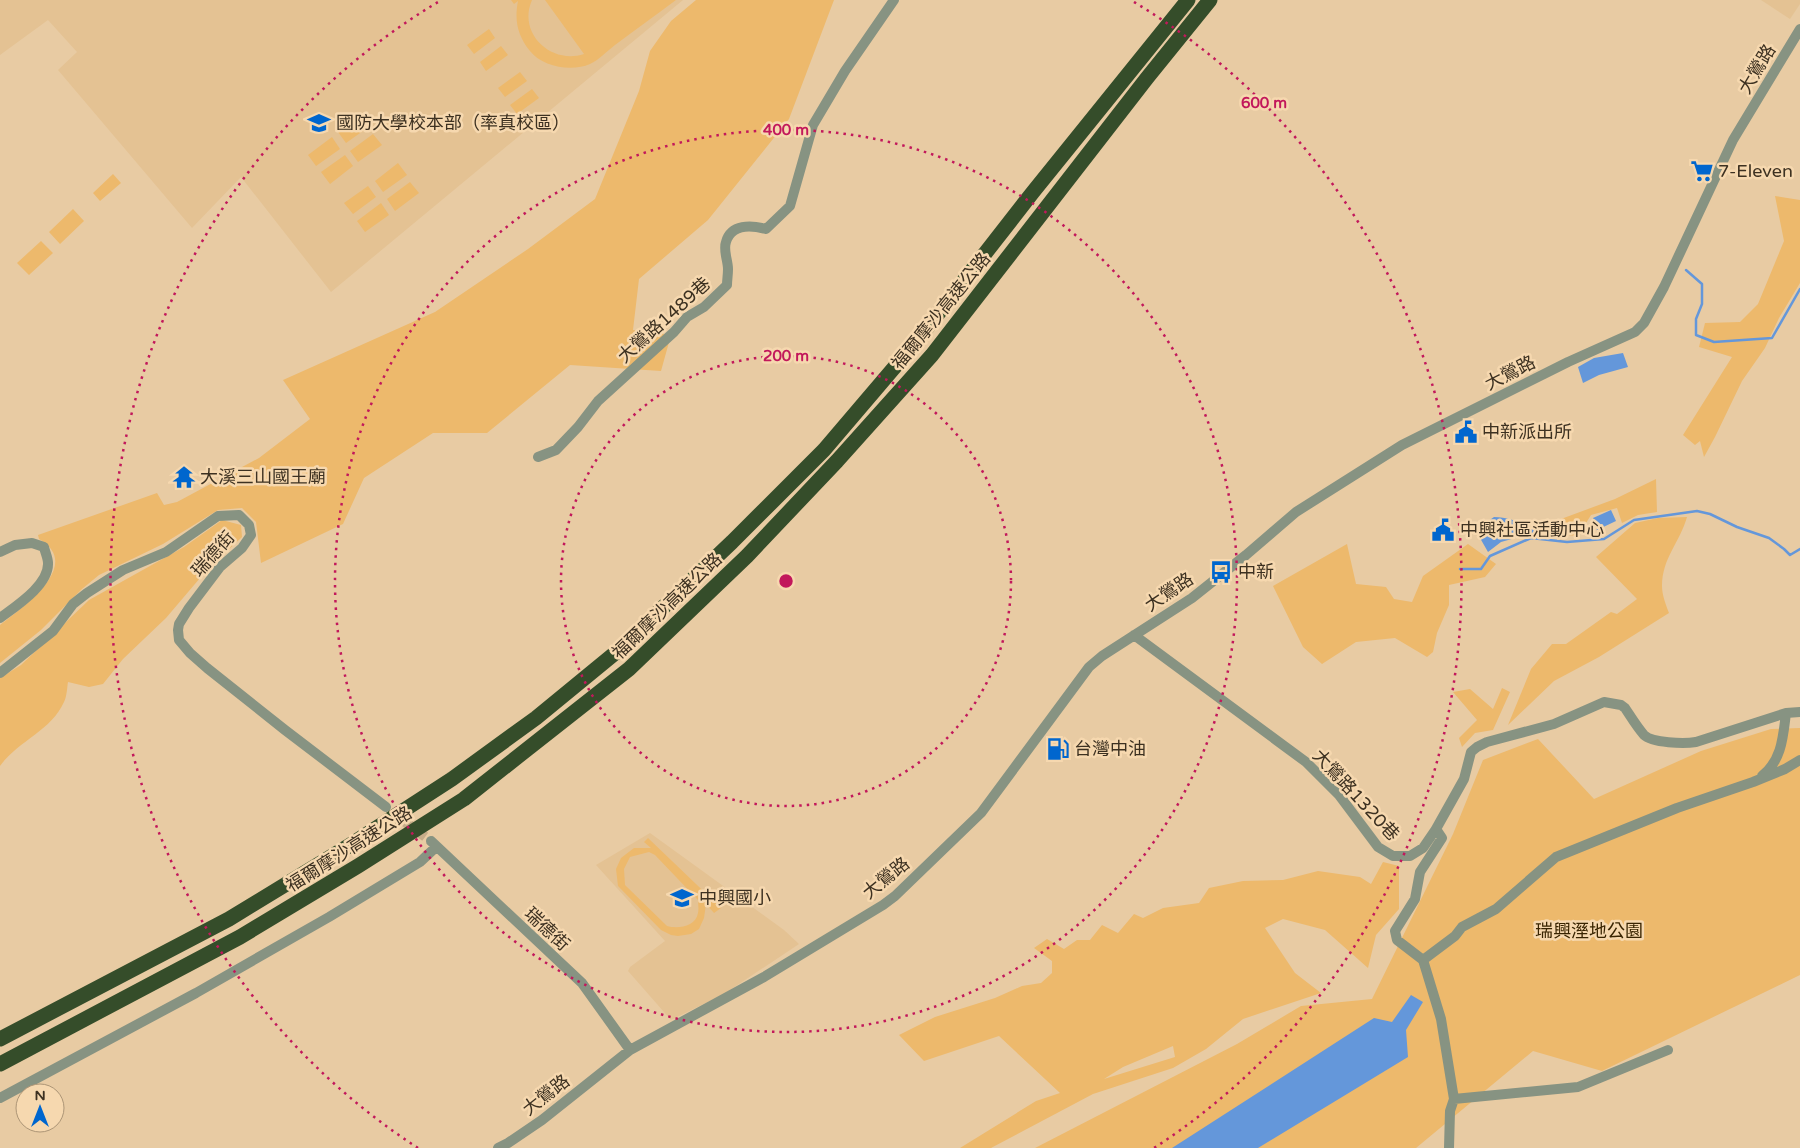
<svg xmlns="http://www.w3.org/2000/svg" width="1800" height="1148" viewBox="0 0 1800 1148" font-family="'Varela Round','Noto Sans TC',sans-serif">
  <rect width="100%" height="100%" fill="#e8cba3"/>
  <path fill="#e4c293" d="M0,0H683L331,292L241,177L192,228L58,70L77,52L48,20L0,55Z
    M1761,0H1800V4L1790,19Z
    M650,833L784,930L799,944L724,994L671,1020L628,971L630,967L665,941L596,865Z"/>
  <path fill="#edb96c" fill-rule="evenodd" d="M511,0H532C517,34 552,65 584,54L545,0H676C656,15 635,30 615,45C607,51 599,60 590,64C572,72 542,67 530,51C518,36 514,21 518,1L514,4Z
    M696,0H834L789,119L708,220L639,279L633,330L671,335L661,371L570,365L487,433H433L364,478L343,524L261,563L256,522L242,508L218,510L163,544L99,575L82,589L41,630L0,663V625C21,608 85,565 39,539L38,535L157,493L164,505L177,502L259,458L310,419L283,380L435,312L528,249L595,199L639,91L650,51L671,21Z
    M489,29L495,38L474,54L467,45Z
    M501,46L508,55L486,71L480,62Z
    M520,72L527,81L505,97L498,88Z
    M532,89L539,98L517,114L510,105Z
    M361,115L370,126L346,143L338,132Z
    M373,134L382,145L358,162L350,151Z
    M332,137L340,149L316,166L308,155Z
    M345,155L353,166L330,184L321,172Z
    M398,163L407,175L383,192L375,181Z
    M113,174L121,183L100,201L93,193Z
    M410,182L419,193L395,211L387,199Z
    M368,186L376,197L353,214L344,203Z
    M1775,196L1800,200V283L1779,318L1765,348L1742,381L1715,437L1704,457L1700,441L1695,445L1683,435L1732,357L1699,347L1705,323L1740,322L1758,304L1784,241Z
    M381,203L389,215L365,232L357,221Z
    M73,209L84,221L60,244L49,232Z
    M41,241L53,253L29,275L17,263Z
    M1656,479L1657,512L1638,515L1622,523L1617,508L1591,515L1578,536L1556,534L1561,519L1615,499Z
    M1687,517C1680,542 1662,558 1662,586C1662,595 1666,605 1669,613L1599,657L1554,681L1508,725L1531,669L1552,644H1566L1611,612L1617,614L1637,599L1596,557L1635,523L1658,518Z
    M222,520L241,525L242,537L206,571L166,618L123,659L103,684L89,687L68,682C67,688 67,696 64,702C51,731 18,741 0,766V678L21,665L89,600L184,547Z
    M1347,544L1356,584L1386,587L1394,599L1412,602L1423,576L1468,544L1496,564L1485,577L1449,585V605L1437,633L1433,652L1427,657L1395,638L1356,642L1322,664L1303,647L1273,586Z
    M1502,688L1510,692L1493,730L1475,733L1462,747L1459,738L1477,720L1453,692L1470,689L1493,709Z
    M1800,728V975L1602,1071L1533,1051L1416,1148H1035L1237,1044L1301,1006L1372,999L1453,834L1483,760L1538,739L1594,799L1701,751L1771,729Z
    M648,838L721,908L714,913L706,904L704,918L699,929L691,934L678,936L671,935L661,930L618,886L616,869L621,858L634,848H651L644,842ZM649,852L655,855L698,900C698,904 699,909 698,913C696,927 677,929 667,926L625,885L624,869L630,857Z
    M1383,862L1399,866V909L1376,935L1368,968L1325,930L1283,919L1265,928L1295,973L1321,993L1243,1019L1206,1049L1173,1068L1093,1094L991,1148H960L1036,1101L1060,1093L999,1036L924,1061L899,1035L935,1017L995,998L1022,986L1041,983L1052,973V961L1034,948L1047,939L1064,949L1077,940H1090L1102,925L1118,933L1134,914L1143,918L1163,908L1199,903L1209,888L1243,881L1283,880L1318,871L1360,877L1371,884ZM1173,1046L1175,1057L1104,1079L1123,1067Z"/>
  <path fill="#6497da" d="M1623,353L1628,367L1599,375L1583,383L1578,367L1594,358Z
    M1611,510L1616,521L1597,530L1593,518Z
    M1494,517C1511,517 1523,524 1537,532L1501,542L1488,552L1480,538C1483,528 1486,522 1494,517Z
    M1411,995L1423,1002L1406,1030L1408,1057L1258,1148H1172L1374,1018L1392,1022Z"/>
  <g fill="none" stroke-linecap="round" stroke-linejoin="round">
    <path stroke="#6497da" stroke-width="2.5" d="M1686,270L1702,284V304L1696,319V335L1714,342L1772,338L1800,289
      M1460,569H1481L1490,556L1531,538L1567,542L1604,539L1634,520L1697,511L1710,514L1737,527L1769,538L1784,549L1790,555L1800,549"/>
    <path stroke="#c6ac89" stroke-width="10" stroke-dasharray="10 5" stroke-linecap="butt" d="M393,813L431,841"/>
    <path stroke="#879382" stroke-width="10" d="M538,457L556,450L578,427L598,401L674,332L687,317L704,307L727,285C727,280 728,275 728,269C728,261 723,250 726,242C731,224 751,225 766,229L790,206L813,125L845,71L894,0
      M0,552L15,545L32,543L44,547C45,552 48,558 48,563C49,585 16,606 0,618
      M1134,635L1306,762L1339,795L1378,847L1393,856H1410L1423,848L1436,829L1464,779L1471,752L1477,747L1487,742L1554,724L1604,702L1621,705L1625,708C1631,717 1637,727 1644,735C1652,743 1684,744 1696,742L1786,713L1800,712
      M0,673L53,631L73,604L87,593L123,570L166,552L218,516L239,515L249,525L251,535L242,548L220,567L189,608L179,624L178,630L179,640L190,653L207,668L285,730L386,807
      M1762,776C1782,760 1783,737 1786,713
      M1436,829L1442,838L1420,872L1415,899L1395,931L1397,940L1423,960L1441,1019L1454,1099L1450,1111L1449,1148
      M431,841L582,983L630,1050
      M1423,960L1455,936L1462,927L1496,909L1556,857L1677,808L1753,782L1785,769L1800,760
      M0,1098L196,993L329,917L420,862L436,847
      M1454,1099L1578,1087L1668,1050
      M498,1148L508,1143L542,1120L630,1050L764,977L883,905L895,896L981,813L1089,667L1102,656L1192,598L1246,555L1296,512L1402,445L1568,362L1635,332L1644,323L1664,287L1733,140L1800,29"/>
    <path stroke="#354d2a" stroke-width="15" d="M0,1039L229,919L347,847L452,779L536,718L614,654L732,542L824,450L916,342L1033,192L1188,0
      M0,1064L240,937L358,866L464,799L629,669L747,556L837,461L932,355L1147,78L1210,0"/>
  </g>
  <g fill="none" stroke="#c2185b" stroke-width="2.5" stroke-dasharray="2.5 5">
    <circle cx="786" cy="581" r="225"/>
    <circle cx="786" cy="581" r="451"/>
    <path d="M418 1148A676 676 0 0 1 438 2M1134 2A676 676 0 0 1 1154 1148"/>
  </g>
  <defs>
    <symbol id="university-bare" viewBox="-9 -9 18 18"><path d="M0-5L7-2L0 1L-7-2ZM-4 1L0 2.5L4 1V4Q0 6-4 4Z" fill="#0066ce" stroke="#f6d8af" stroke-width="2.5" paint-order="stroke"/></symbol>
    <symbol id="supermarket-bare" viewBox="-9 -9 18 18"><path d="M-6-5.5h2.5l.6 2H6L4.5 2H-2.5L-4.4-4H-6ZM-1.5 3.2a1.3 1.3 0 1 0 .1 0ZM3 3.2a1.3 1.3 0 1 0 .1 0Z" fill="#0066ce" stroke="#f6d8af" stroke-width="2.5" paint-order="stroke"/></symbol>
    <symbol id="civic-bare" viewBox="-9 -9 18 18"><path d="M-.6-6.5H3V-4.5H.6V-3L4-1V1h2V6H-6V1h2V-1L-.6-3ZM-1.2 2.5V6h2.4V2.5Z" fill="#0066ce" stroke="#f6d8af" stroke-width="2.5" paint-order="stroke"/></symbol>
    <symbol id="temple-bare" viewBox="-9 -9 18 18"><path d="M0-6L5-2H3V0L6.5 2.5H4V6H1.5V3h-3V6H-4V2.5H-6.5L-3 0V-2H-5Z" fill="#0066ce" stroke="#f6d8af" stroke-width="2.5" paint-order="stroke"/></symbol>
    <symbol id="bus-bare" viewBox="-9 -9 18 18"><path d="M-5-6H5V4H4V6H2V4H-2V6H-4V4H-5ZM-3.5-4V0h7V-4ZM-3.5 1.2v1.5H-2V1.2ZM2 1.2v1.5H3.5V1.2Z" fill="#0066ce" stroke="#f6d8af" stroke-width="2.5" paint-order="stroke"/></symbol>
    <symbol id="fuel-bare" viewBox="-9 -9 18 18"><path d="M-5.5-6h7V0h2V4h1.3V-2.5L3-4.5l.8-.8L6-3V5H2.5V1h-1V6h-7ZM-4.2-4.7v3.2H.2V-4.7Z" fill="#0066ce" stroke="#f6d8af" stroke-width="2.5" paint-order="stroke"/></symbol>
    <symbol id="school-bare" viewBox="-9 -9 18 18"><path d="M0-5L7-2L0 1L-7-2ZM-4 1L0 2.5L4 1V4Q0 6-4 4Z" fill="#0066ce" stroke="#f6d8af" stroke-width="2.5" paint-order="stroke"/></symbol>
  </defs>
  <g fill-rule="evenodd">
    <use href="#university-bare" x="303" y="107" width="32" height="32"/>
    <use href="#supermarket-bare" x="1686" y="155" width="32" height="32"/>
    <use href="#civic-bare" x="1450" y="416" width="32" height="32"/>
    <use href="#temple-bare" x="168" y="461" width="32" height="32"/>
    <use href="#civic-bare" x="1427" y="514" width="32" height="32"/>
    <use href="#bus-bare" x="1205" y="556" width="32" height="32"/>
    <use href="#fuel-bare" x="1042" y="733" width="32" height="32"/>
    <use href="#school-bare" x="666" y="882" width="32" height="32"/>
  </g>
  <g text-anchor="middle" stroke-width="5" stroke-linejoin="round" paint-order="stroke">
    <g font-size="18" fill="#3d3121" stroke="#f6d8af">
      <text transform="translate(1757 69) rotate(-59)" y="6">大鶯路</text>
      <text transform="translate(941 311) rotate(-51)" y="6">福爾摩沙高速公路</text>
      <text transform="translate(664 320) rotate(-42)" y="6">大鶯路1489巷</text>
      <text transform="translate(1510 373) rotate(-27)" y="6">大鶯路</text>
      <text transform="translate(213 554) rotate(-48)" y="6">瑞德街</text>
      <text transform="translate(1169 592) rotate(-34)" y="6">大鶯路</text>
      <text transform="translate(667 606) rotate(-44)" y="6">福爾摩沙高速公路</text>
      <text transform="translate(1356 795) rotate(47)" y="6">大鶯路1320巷</text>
      <text transform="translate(349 849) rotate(-32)" y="6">福爾摩沙高速公路</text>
      <text transform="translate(886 878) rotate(-39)" y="6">大鶯路</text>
      <text transform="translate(547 929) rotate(43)" y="6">瑞德街</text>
      <text transform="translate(546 1095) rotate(-38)" y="6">大鶯路</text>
    </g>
    <g font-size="18" fill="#3d3121" stroke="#f6d8af" text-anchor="start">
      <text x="336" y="129">國防大學校本部（率真校區）</text>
      <text x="1718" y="177">7-Eleven</text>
      <text x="1482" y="438">中新派出所</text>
      <text x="200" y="483">大溪三山國王廟</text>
      <text x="1460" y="536">中興社區活動中心</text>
      <text x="1238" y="578">中新</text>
      <text x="1074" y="755">台灣中油</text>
      <text x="699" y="904">中興國小</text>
    </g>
    <g font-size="18" fill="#392401" stroke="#f6d8af">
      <text x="1589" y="937">瑞興溼地公園</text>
    </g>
  </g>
  <circle cx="786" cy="581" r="8" fill="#c2185b" stroke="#f6d8af" stroke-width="2.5"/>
  <g font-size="15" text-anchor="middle" font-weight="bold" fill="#c2185b" stroke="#f6d8af" stroke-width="5" stroke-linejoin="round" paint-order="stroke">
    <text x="1264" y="108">600 m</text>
    <text x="786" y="135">400 m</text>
    <text x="786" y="361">200 m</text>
  </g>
  <g transform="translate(40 1108)"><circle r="24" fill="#f6d8af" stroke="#ac9576"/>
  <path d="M0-4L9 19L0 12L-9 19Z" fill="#0066ce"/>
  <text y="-8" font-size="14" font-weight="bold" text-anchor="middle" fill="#3d3121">N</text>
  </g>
</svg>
